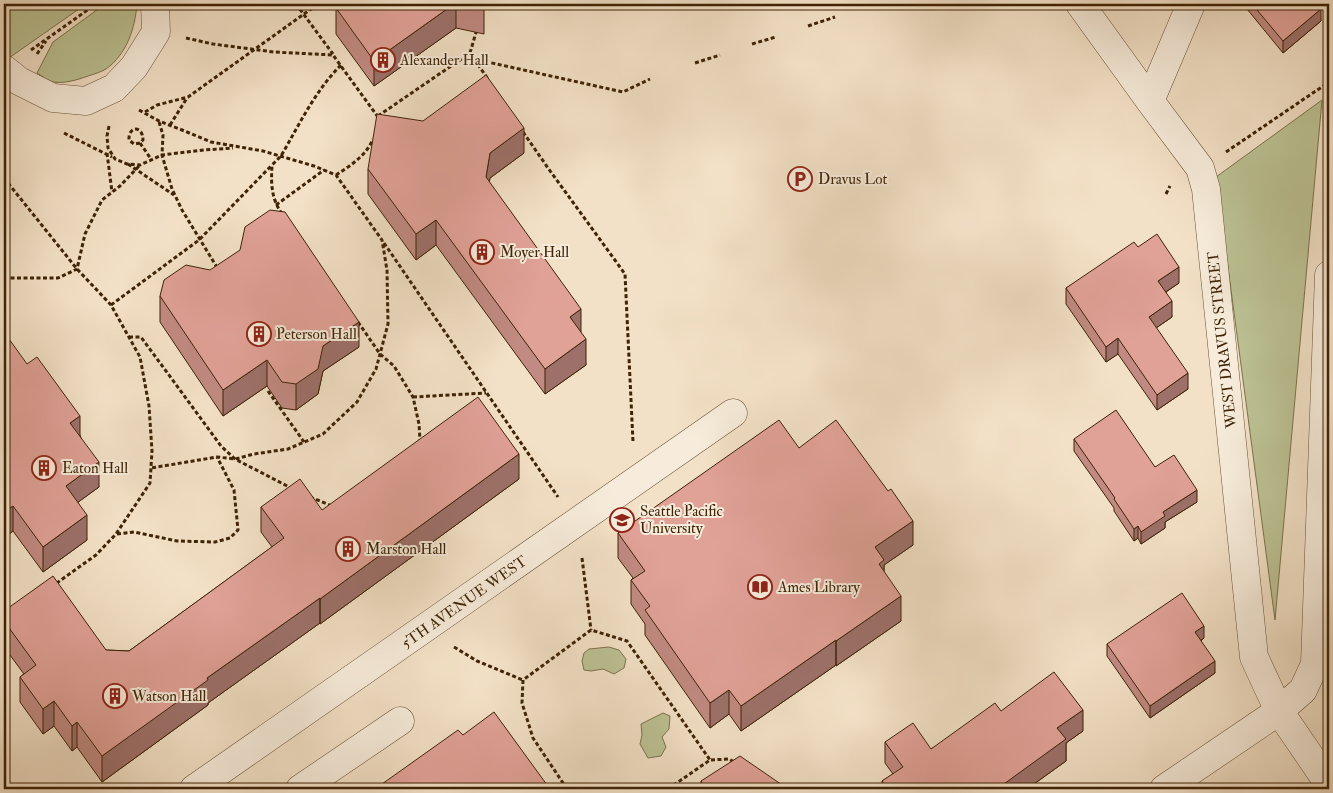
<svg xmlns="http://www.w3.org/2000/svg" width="1333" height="793" viewBox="0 0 1333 793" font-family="'IM FELL Double Pica',serif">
  <rect width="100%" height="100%" fill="#f3e1c7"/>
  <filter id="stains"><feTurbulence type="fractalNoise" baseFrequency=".004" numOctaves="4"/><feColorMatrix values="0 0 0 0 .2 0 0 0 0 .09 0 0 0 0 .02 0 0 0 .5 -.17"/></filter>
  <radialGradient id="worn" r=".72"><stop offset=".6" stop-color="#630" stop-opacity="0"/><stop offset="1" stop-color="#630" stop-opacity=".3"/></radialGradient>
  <path fill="#bcc294" stroke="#7d724c" d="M4,4H86L9,58L4,53Z
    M105,4H137C135,28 127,54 106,69C101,72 94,74 88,76C77,80 61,85 50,81C45,79 41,75 37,73L53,42Z
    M1322,100L1275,620L1216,177Z
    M609,647L619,650L626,659L624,668L614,674L603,669L591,671L584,670L582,661L584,653L589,649Z
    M663,713L670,716L669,729L662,737L666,747L661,756L648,758L640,744L642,735L641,724Z"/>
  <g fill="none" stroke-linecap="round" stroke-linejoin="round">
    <defs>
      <path id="street" d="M1080,4L1150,101L1200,168L1206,189L1254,657L1279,711L1164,789
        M4,69L19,81L53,98L86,101L114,88L134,67L156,32L155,4
        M1150,101L1191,4
        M1329,275L1315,664L1303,690L1279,711L1329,784
        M194,789L733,413
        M300,789L400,721"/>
    </defs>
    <use href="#street" stroke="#6b5236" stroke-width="29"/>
    <path stroke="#3e2305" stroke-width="3" stroke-dasharray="4 2.5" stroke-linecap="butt" d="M296,4L333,54
      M867,7L877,4
      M808,26L835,17
      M186,38L213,44L274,52L333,55L378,117
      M752,44L776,37
      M31,50L96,4
      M470,53L477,29
      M37,54L46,41
      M474,59L488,79
      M695,63L720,55
      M139,110L159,121L182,130L211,142L263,151L314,166L336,175L382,240L387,270L388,324L376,369L357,402L323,434L288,449L254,454L235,459L217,457L151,468
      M145,112L157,105L188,97L318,4
      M378,116L470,53L474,59L623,92L650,79
      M159,122L163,135L162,155L172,189L182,210L218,269
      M170,125L187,98
      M109,126L107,136L108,148L115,159L127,164L140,165L162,155L204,150L233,148
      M523,132L548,168L625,274L633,442
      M64,133L112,157
      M140,143L134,144L129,140C128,126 143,125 143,140L140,143L151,159
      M1226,152L1329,82
      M107,153L112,192
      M128,164L174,195
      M336,175C351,165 366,156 373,139
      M4,178L77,269L111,305L140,357L149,406L152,451L150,483L116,534L96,555L54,585
      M1166,194L1170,186
      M276,205L324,170
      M282,214C271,198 271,184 272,165L281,156C299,125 315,91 341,65
      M384,243L558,497
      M4,278H58L77,269L85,234L102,200L120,186L140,165
      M111,305L199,240L272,165
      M358,322L380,354L394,366L413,397L419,424L420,441
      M129,337H141L221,446L235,459L291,488
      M268,391L304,442
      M413,397L486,393
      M310,497L332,506
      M117,534L134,532L177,541L215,542L230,538L238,530L234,490L217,457
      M582,558L591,630
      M454,647L477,661L523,680
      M567,789L533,738L522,703L523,680L591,630L627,641L710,760
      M668,789L710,760L729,759L734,762"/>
    <use href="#street" stroke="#f7ecdb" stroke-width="28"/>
  </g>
  <path fill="#c18a82" stroke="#3e2305" d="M343,4H481L484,9V34L456,28L374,86L336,34V8Z
    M1247,4H1316L1321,21L1283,53L1247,9Z
    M524,153L490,178L489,182L581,333L586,365L545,394L436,245L416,260L368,194V169Z
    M1138,247L1179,283L1166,292L1172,317L1156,328L1188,389L1157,410L1118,354L1106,362L1066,304V288Z
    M160,296L359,347L323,371L318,394L296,410L282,408L267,386L223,416L160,322Z
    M27,364L80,435L99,487L78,502L87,540L43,572L13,531L4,538Z
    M1074,439L1155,467L1197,502L1165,522V528L1141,544L1138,538L1134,541L1114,511V508L1074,451Z
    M799,448L888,491L913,545L884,565V572L901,621L836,666V665L741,731L729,714L710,728L645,635V624L631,604V580L633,578L618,558V533Z
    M519,479L320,624V623L208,703V705L102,782L77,747L72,751L54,726L43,734L20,702V677L24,674L4,647V611L106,650L129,651L272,547L261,532V507L322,510Z
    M1204,638L1201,641L1215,673L1150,718L1107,656V644Z
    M1001,711L1083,731L1066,743V761L1027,789H882V781L893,774L885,763V742L931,749Z
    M701,781L788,789H701Z"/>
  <path fill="#9d716a" stroke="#3e2305" d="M454,4H456V28L374,86V61Z
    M1321,9V21L1283,53V41Z
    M524,128V153L490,178L486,203V177L490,153Z
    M436,220V245L416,260V234Z
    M1179,267V283L1158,297V281Z
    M1172,301V317L1149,333V317Z
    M581,309V334L570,317Z
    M359,322V347L323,371L318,394L296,410V384L323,346Z
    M1118,338V354L1106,362V347Z
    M586,339V365L545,394V369Z
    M267,360V386L223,416V390Z
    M1188,373V389L1157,410V395Z
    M80,416V441L70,423Z
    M519,454V479L320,624V599Z
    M99,462V487L66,511V486Z
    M1197,490V502L1165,522V528L1141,544V532L1163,512Z
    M13,506V531L4,538V512Z
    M87,515V540L43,572V547Z
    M913,521V545L884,565V585L879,589L875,547Z
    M1138,526V538L1134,541V529Z
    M901,596V621L836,666V641Z
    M320,598V623L208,703V705L102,782V756L207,678Z
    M1204,626V638L1195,644V632Z
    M836,640V665L741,731V706Z
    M1215,661V673L1150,718V706Z
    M729,690V714L710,728V703Z
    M54,701V726L43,734V709Z
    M1083,710V731L1066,743V761L1027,789H997L1057,728Z
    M77,722V747L72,751V726Z"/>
  <path fill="#e0a197" stroke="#3e2305" d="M343,4H454L374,61L336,8Z
    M463,4H481L484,9Z
    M1252,4H1316L1321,9L1283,41Z
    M486,75L524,128L490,153L486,177L581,309L570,317L586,339L545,369L436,220L416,234L368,169L377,114L423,121Z
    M270,210L285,212L359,322L323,346L318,369L296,384L282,382L267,360L223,390L160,296L164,280L186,265L210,270L240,250L245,227Z
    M1157,234L1179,267L1158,281L1172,301L1149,317L1188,373L1157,395L1118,338L1106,347L1066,288L1134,242L1138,247Z
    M4,332L27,364L37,357L80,416L70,423L99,462L66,486L87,515L43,547L13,506L4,512Z
    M478,397L519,454L320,599V598L207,678L208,680L102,756L77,722L72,726L54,701L43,709L20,677L36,665L4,621V611L53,576L106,650L129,651L284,538L261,507L300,479L322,510Z
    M1116,410L1155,467L1174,455L1197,490L1163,512L1165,516L1141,532L1138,526L1134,529L1114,499L1115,498L1074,439Z
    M779,420L799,448L836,420L888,491L891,489L913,521L875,547L884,560L879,564L901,596L836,641V640L741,706L729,690L710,703L645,610L650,606L631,580L645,571L618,533Z
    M1182,593L1204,626L1195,632L1215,661L1150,706L1107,644Z
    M1054,672L1083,710L1057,728L1066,739L1008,781L997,789H887L882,781L903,767L885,742L913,723L931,749L995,703L1001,711Z
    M494,712L550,789H375L458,730L463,735Z
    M740,756L788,789H706L701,781Z"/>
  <defs>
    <symbol id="building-ring" viewBox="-11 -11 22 22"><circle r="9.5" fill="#f7ecdb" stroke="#8f2418" stroke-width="1.5"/><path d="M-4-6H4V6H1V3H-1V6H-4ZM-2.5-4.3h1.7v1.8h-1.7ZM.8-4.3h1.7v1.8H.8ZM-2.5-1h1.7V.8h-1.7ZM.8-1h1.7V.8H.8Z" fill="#8f2418"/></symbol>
    <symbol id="parking-ring" viewBox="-11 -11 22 22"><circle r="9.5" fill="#f7ecdb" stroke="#8f2418" stroke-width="1.5"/><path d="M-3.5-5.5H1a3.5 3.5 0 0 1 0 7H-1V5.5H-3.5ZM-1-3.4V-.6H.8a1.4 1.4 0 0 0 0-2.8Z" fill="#8f2418"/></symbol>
    <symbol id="university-ring" viewBox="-11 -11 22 22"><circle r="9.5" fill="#f7ecdb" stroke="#8f2418" stroke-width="1.5"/><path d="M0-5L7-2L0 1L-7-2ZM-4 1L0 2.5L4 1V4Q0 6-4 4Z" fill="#8f2418"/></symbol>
    <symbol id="library-ring" viewBox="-11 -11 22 22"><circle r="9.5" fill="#f7ecdb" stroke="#8f2418" stroke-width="1.5"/><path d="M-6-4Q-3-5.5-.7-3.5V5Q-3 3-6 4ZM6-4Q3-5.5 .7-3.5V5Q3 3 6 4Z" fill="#8f2418"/></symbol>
  </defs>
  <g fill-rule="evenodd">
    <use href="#building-ring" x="369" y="46" width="28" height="28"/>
    <use href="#parking-ring" x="786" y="165" width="28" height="28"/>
    <use href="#building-ring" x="468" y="238" width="28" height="28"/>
    <use href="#building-ring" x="245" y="320" width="28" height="28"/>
    <use href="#building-ring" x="30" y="454" width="28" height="28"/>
    <use href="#university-ring" x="608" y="506" width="28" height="28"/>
    <use href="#building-ring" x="334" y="535" width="28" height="28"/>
    <use href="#library-ring" x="746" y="573" width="28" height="28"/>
    <use href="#building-ring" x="101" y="682" width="28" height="28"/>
  </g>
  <g text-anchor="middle" stroke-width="4" stroke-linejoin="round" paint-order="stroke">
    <g font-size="15" fill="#3e2305" stroke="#f7ecdb" text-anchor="start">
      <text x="400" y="65">Alexander Hall</text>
      <text x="818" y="184">Dravus Lot</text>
      <text x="500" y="257">Moyer Hall</text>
      <text x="276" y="339">Peterson Hall</text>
      <text x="62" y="473">Eaton Hall</text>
      <text x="640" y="516">Seattle Pacific<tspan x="640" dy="17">University</tspan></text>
      <text x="366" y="554">Marston Hall</text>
      <text x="778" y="592">Ames Library</text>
      <text x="132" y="701">Watson Hall</text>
    </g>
    <g font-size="15" fill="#3e2305" stroke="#f7ecdb">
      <text transform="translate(1222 340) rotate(-96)" y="5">WEST DRAVUS STREET</text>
      <text transform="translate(464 602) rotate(-35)" y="5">5TH AVENUE WEST</text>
    </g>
  </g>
  <rect width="1333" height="793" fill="none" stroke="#f3e1c7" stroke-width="20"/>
  <rect x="5" y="5" width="1323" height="783" fill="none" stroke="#3e2305" stroke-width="2.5"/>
  <rect x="10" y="10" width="1313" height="773" fill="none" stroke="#3e2305"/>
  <rect width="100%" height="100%" filter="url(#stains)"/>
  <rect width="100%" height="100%" fill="url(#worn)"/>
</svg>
